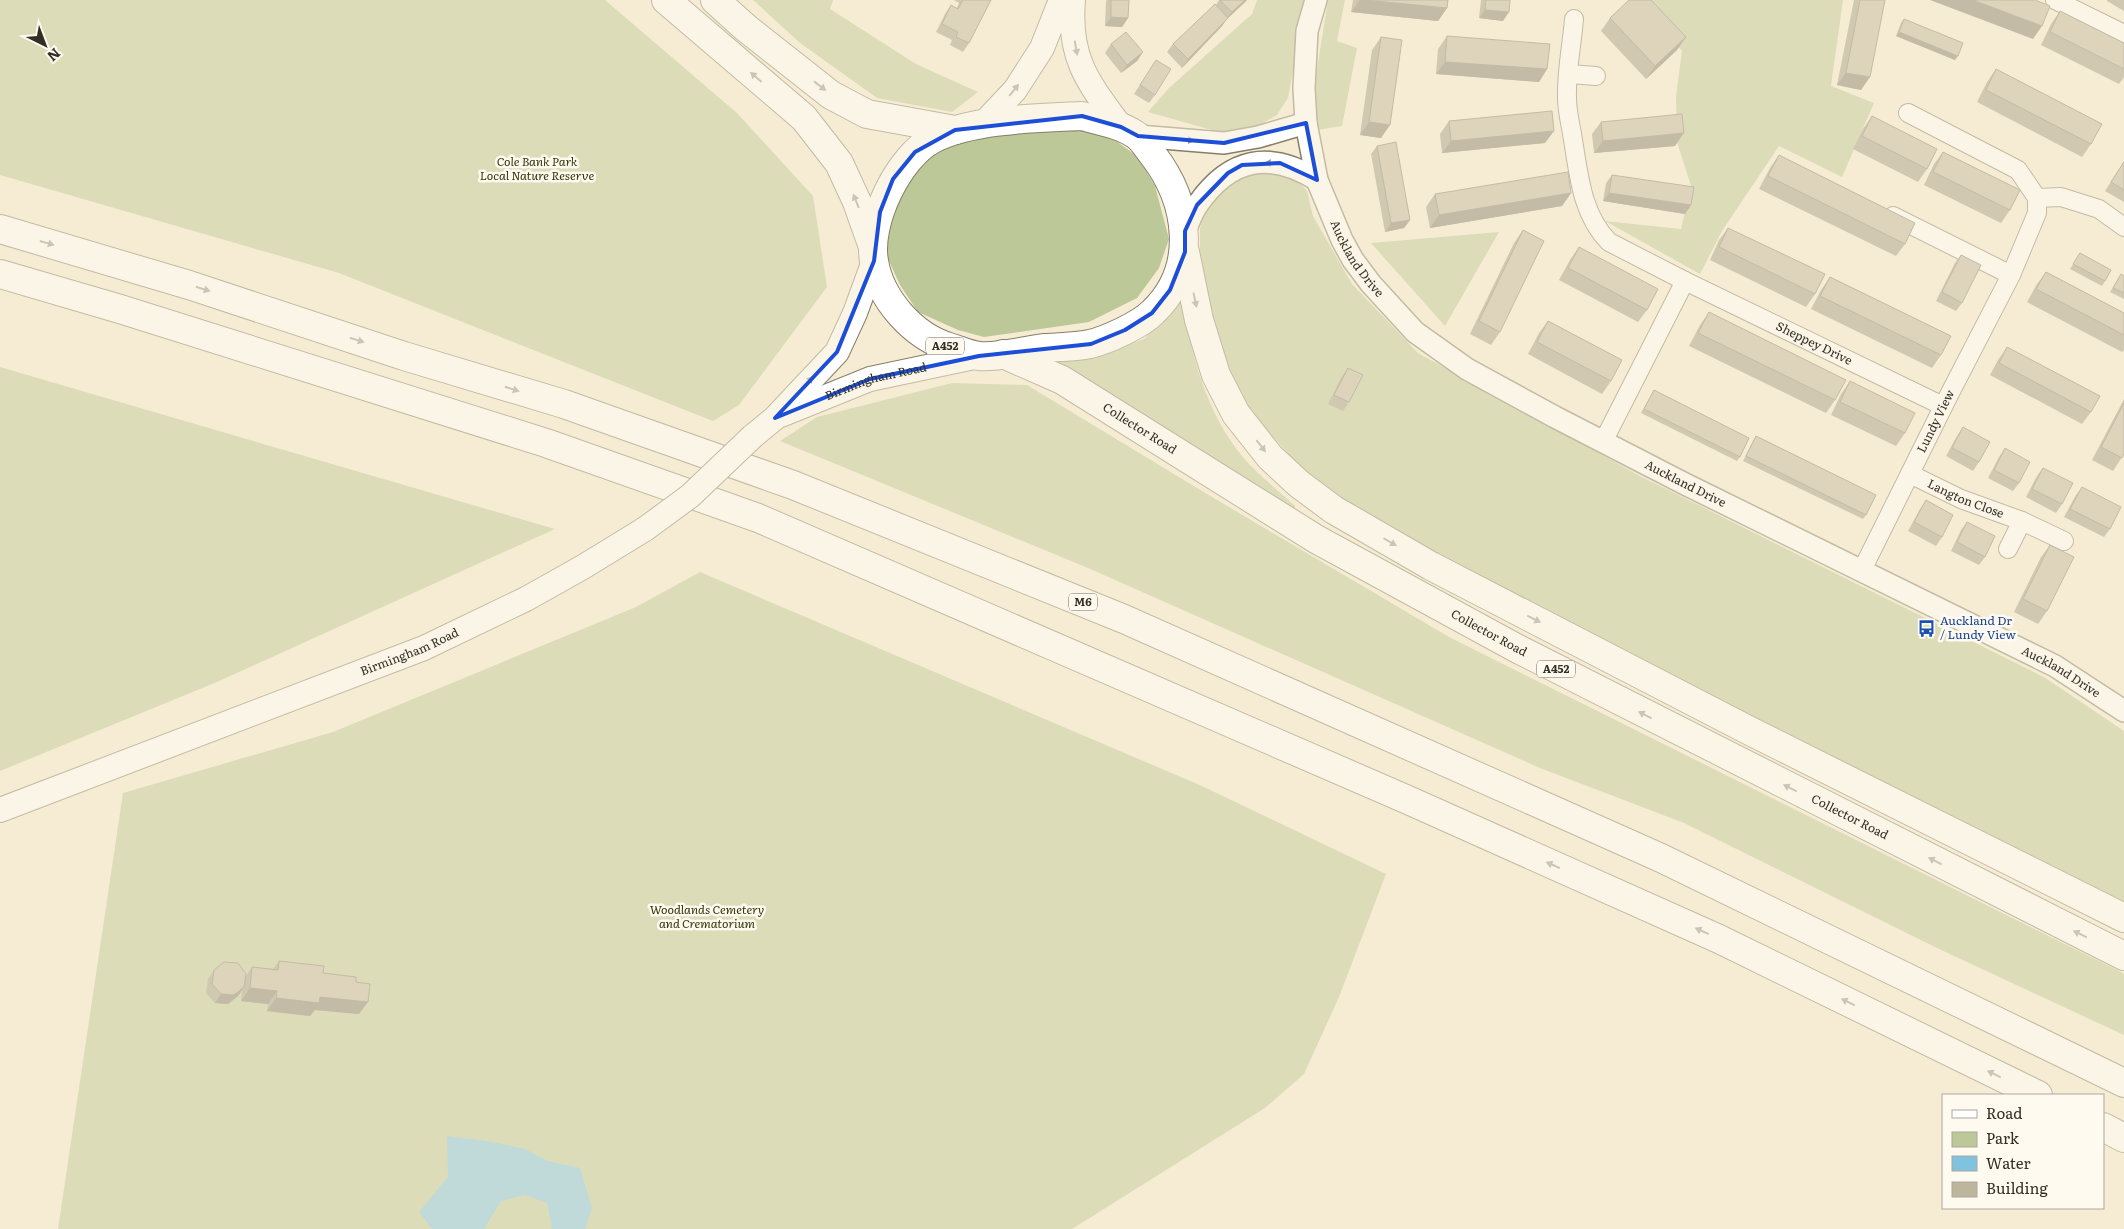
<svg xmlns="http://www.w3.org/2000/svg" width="2124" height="1229" viewBox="0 0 2124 1229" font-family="Literata,serif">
  <rect width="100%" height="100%" fill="#f6ecd4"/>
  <path fill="#bcc898" d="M0,0H605L737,113L813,196L827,287L739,405L713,421L339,273L0,175Z
    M753,0H833L830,9L916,64L978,92L952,112L877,98L800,43Z
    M1257,0H1306L1288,98L1277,115L1256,127L1219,132L1148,112L1169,88L1252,14Z
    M1328,0H1345L1337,41L1357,48L1342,126L1317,130L1314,88Z
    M1640,0H1843L1831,86L1874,103L1842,177L1779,146L1722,231L1700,274L1605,221L1681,229L1691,186L1677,142L1676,96L1682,51Z
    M1070,127L1108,135L1138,157L1155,186L1169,239L1159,268L1137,298L1089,322L984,337L958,330L918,312L900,285L885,252L886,223L907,176L947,142L981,135Z
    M1255,170L1294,176L1307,191L1313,216L1352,284L1418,353L1640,476L2044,677L2124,731V904L1852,768L1462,568L1337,500L1304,472L1249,409L1214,337L1200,259V228L1208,204L1224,186Z
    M1499,232L1445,326L1371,243Z
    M1179,300L1183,304C1192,358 1207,413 1242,456C1257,474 1278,490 1295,506L1296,513L1054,363L1103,354L1144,339Z
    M0,367L555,529L217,682L0,771Z
    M952,383L1027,385L1207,494L1449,637L2121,972L2124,974V1035L1937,948L1684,823L1540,768L1088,568L780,441L817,417Z
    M700,572L1202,786L1386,874L1339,997L1304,1074L1265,1108L1072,1229H58L123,793L333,732L636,607Z"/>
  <path fill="#7fc3df" d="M447,1136L487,1141L525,1149L548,1161L580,1168L592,1208L585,1229H552L547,1203L525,1195L501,1201L484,1229H432L419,1212L448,1177Z"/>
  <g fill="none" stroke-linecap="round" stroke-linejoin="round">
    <defs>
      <g id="minor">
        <path d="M2055,0L2124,34"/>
        <path d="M1574,19C1572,45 1566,72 1567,98C1567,112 1571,126 1573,140C1579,176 1582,215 1609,242L1685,281"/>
        <path d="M1569,74L1596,76"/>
        <path d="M2037,198L2061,197L2099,209L2124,227"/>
        <path d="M1893,216L2011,275"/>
        <path id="s1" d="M1603,442L1685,281L1943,406"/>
        <path id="s2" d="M1910,474L1961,499L2022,521L2064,541"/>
        <path d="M2008,549L2022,521"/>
        <path id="s3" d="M1862,570L1949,395L2011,275L2037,213V198L2018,170L1908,113"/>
      </g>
      <g id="tertiary">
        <path id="s4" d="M1316,0L1307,31L1304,88L1306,123L1317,180L1342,240L1353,260L1371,284L1415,332L1467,369L1555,417L1685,484L2055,666L2124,711"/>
        <path d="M1138,136L1224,143L1258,137L1306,123"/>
        <path d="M1185,231C1189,222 1192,212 1198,204C1230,158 1270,150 1317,180"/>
      </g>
      <g id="secondary">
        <path d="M1073,0C1068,59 1088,82 1121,127"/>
        <path d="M981,126L1015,90L1042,48L1061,0"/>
        <path id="s5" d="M781,415L870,379L979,356"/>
        <path d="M753,436L775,418L837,352L855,313L874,261"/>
        <path id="s6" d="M0,810L424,648L526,599L583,567L645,529"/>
      </g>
      <g id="trunk">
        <path d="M666,0L804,118L839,163L857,202L873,247"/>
        <path d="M715,0L746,28L831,95L867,114L955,130"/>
        <path d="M1082,116C1100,121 1120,124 1136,135C1143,140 1148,149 1153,155C1189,202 1199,268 1153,312C1140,325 1107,340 1090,344C1075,347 1060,347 1045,348C1027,350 997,358 979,356C970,355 959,350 949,347C913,336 880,299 874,261C867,223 898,157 933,139C971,119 1039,118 1082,116Z"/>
        <path d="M1185,252L1199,320L1216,375L1236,414L1270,457L1299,484L1334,510L1431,566L1748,730L2124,918"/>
        <path id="s7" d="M1003,354L1062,380L1316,539L1518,649L2124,956"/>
      </g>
      <path id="motorway" d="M0,229L189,285L404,356L564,404L793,485L1124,619L1661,858L2124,1083
        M0,274L120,309L546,443L758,518L1408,800L1719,939L2038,1095
        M2103,1127L2124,1138"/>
    </defs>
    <use href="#minor" stroke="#877e68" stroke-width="20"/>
    <use href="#tertiary" stroke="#877e68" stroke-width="24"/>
    <use href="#secondary" stroke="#877e68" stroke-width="26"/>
    <use href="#trunk" stroke="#877e68" stroke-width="30"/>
    <use href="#motorway" stroke="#877e68" stroke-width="30"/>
    <use href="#minor" stroke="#fff" stroke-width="18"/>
    <use href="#tertiary" stroke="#fff" stroke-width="21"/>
    <use href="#secondary" stroke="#fff" stroke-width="24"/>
    <use href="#trunk" stroke="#fff" stroke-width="28"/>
    <use href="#motorway" stroke="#fff" stroke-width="28"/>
    <defs>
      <path id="secondary-bridge" d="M645,529L690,496L753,436"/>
    </defs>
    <use href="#secondary-bridge" stroke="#877e68" stroke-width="26" stroke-linecap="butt"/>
    <use href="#secondary-bridge" stroke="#fff" stroke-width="24"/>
  </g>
  <path fill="#a39c87" d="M954,0H991L969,43L963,52L950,45L952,40L936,32L945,14L951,5L957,8L959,3Z
    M1107,0H1129L1128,18L1122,27L1105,26L1106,1Z
    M1219,0H1247L1244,3L1226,20L1222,26L1182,68L1167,52L1173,44L1216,5Z
    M1353,0H1448L1447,8L1438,21L1351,12Z
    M1481,0H1510L1503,21L1479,18Z
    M1854,0H1885L1861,90L1837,85Z
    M2107,0H2124V11L2107,1Z
    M2060,11L2124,43V77L2119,84L2041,45L2051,24Z
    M1610,18L1686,37L1677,50L1646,79L1601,31Z
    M1904,19L1955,60L1896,36L1901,23Z
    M1447,36L1547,69L1539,82L1436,74L1438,49Z
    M1381,37V138L1360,135L1372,50Z
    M1111,44L1143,52L1137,61L1121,73L1105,53Z
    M1156,60L1155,95L1149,103L1134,94Z
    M1996,69L2091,144L2082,157L1977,102L1987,82Z
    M1872,116L1927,169L1918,182L1853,149L1863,129Z
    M1449,121L1545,143L1442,153L1440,134Z
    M1601,122L1675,146L1594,153L1592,134Z
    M1377,146L1410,220L1404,228L1385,232L1371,154Z
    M1943,152L2010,210L2001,223L1924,185L1934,164Z
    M1779,155L1905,244L1896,256L1759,189L1770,168Z
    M2124,161V202L2105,191Z
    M1612,175L1691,205L1685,214L1603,201L1606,183Z
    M1571,193L1562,206L1430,228L1426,207L1435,194Z
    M1728,228L1815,294L1806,307L1710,260L1719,240Z
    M1523,230L1500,332L1491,345L1470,334L1514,243Z
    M1579,247L1647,310L1638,322L1559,280L1570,260Z
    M2080,253L2105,281L2102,286L2070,269Z
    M1961,255L1962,303L1956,311L1936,301L1955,263Z
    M2046,272L2124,313V350L2122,352L2027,302L2037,284Z
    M2121,274L2124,276V299L2110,292Z
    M1830,277L1941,355L1932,368L1811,309L1821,290Z
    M1709,312L1835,400L1826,413L1689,346L1700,325Z
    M1548,321L1611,381L1602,394L1528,354L1539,333Z
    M2007,347L2091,412L2082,424L1990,375L1998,360Z
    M1348,368L1349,402L1343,411L1328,404L1342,376Z
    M1850,381L1905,433L1896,446L1831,415L1841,394Z
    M1654,390L1740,457L1737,461L1641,413Z
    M2124,399V454L2113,471L2092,460Z
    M1963,427L1979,462L1973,471L1946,456L1957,436Z
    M1756,436L1866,515L1863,519L1743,461L1753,441Z
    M2005,448L2019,483L2013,491L1988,478L1999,457Z
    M2043,468L2062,504L2056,513L2026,497L2037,476Z
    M2082,487L2110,529L2104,537L2064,517L2076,495Z
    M1926,500L1942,537L1936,546L1908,531L1920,509Z
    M1967,522L1985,557L1979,565L1951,551L1961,530Z
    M2050,545L2047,611L2038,624L2014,612L2041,557Z
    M279,961L356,982L359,1014L315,1010L310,1016L267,1011L268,1004L241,1001L242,990L238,996L228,1004L215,1003L206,993L208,979L214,970L246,976L252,967L273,969Z"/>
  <path fill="#857f6e" d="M1245,0H1247L1244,3L1226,20L1222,26L1182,68L1188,59L1227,18L1232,12Z
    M1360,0H1365L1447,8L1438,21L1351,12Z
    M1930,0H1973L2042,26L2033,39Z
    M1485,10L1509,12L1503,21L1479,18Z
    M1111,17L1128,18L1122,27L1105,26Z
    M1899,32L1958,56L1955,60L1896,36Z
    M1686,37L1677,50L1646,79L1655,66Z
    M1143,52L1137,61L1121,73L1127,65Z
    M1445,62L1547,69L1539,82L1436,74Z
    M1846,73L1870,77L1861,90L1837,85Z
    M1369,122L1390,125L1381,138L1360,135Z
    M1554,131L1545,143L1442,153L1451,141Z
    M1684,133L1675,146L1594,153L1603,141Z
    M1571,193L1562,206L1430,228L1439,215Z
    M1609,193L1691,205L1685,214L1603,201Z
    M1410,220L1404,228L1385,232L1391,223Z
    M244,987L238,996L228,1004L215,1003L221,994Z
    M250,988L277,991L268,1004L241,1001Z
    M320,997L368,1002L359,1014L315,1010L310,1016L267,1011L276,998Z"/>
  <path fill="#beb59d" stroke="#857f6e" d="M963,0H991L969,43L956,37L958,32L942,24L951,5L958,9Z
    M1111,0H1129L1128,18L1111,17Z
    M1220,0H1245L1232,12Z
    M1365,0H1448L1447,8Z
    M1486,0H1510L1509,12L1485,10Z
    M1629,0H1651L1686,37L1655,66L1610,18Z
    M1860,0H1885L1870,77L1846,73Z
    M1973,0H2035L2050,6L2042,26Z
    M1215,4L1228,18L1188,59L1173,44Z
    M2060,11L2124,43V69L2050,32Z
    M1904,19L1963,43L1958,56L1899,32Z
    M1126,32L1143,52L1127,65L1111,44Z
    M1447,36L1550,44L1547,69L1445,62Z
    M1381,37L1402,40L1390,125L1369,122Z
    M1156,60L1171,69L1155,95L1140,85Z
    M1996,69L2102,124L2091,144L1986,90Z
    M1552,111L1554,131L1451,141L1449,121Z
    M1682,114L1684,133L1603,141L1601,122Z
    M1872,116L1937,149L1927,169L1862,136Z
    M1396,142L1410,220L1391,223L1377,146Z
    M1943,152L2020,190L2010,210L1933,172Z
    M1779,155L1915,223L1905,244L1768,176Z
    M2124,162V190L2111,182Z
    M1568,172L1571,193L1439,215L1435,194Z
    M1612,175L1694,187L1691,205L1609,193Z
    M1728,228L1825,274L1815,294L1719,247Z
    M1523,230L1544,241L1500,332L1479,321Z
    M1579,247L1658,289L1647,310L1568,268Z
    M2080,253L2111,270L2105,281L2073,264Z
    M1961,255L1981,265L1962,303L1942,292Z
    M2046,272L2124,313V335L2036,289Z
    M2121,274L2124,276V293L2113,288Z
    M1830,277L1951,336L1941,355L1820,296Z
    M1709,312L1846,380L1835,400L1698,333Z
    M1548,321L1622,360L1611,381L1537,342Z
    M2007,347L2100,396L2091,412L1999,363Z
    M1348,368L1363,375L1349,402L1334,395Z
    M1850,381L1915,413L1905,433L1840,402Z
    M1654,390L1749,438L1740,457L1644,409Z
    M2124,403V454L2122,458L2101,447Z
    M1963,427L1990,442L1979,462L1952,448Z
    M1756,436L1876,495L1866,515L1746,456Z
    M2005,448L2030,462L2019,483L1994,470Z
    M2043,468L2073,483L2062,504L2032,489Z
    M2082,487L2121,507L2110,529L2070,509Z
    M1926,500L1953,515L1942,537L1914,522Z
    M1967,522L1995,536L1985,557L1957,542Z
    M2050,545L2074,557L2047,611L2023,599Z
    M279,961L324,966L323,973L356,977V982L370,984L368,1002L320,997L319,1003L276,998L277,991L250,988L252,967L278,970Z
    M224,962L238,963L246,974L244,987L234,995L221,994L212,984L214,970Z"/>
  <defs><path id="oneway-solid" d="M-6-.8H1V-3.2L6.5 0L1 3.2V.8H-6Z" transform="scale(1.25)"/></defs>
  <g fill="#989692">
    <use href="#oneway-solid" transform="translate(1076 48) rotate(80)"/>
    <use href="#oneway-solid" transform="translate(756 77) rotate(-139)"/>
    <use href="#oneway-solid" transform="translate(820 86) rotate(38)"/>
    <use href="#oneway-solid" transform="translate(1014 90) rotate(-51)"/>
    <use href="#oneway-solid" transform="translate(1187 140) rotate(5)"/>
    <use href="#oneway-solid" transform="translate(1272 163) rotate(180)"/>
    <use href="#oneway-solid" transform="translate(856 201) rotate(-112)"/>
    <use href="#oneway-solid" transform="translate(47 243) rotate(16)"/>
    <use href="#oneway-solid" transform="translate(203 289) rotate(18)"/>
    <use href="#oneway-solid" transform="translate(1195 300) rotate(78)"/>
    <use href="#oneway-solid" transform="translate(357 340) rotate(18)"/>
    <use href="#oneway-solid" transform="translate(808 382) rotate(-47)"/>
    <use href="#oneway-solid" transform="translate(512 389) rotate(17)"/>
    <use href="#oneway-solid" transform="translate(1261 446) rotate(52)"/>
    <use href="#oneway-solid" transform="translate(1390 542) rotate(30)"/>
    <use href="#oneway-solid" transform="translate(1534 619) rotate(27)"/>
    <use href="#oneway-solid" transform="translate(1645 715) rotate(-153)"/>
    <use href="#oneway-solid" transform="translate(1790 788) rotate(-153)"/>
    <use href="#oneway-solid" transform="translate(1935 861) rotate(-153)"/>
    <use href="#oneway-solid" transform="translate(1553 865) rotate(-156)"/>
    <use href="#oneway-solid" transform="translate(1702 931) rotate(-156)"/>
    <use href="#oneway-solid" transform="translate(2080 934) rotate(-154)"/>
    <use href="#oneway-solid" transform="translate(1848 1002) rotate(-154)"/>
    <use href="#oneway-solid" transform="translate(1994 1074) rotate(-154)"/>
  </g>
  <path d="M0 0H2124V1229H0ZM1082,116L1121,127L1138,136L1224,143L1306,123L1317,180L1280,163L1242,165L1228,173L1197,205L1185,231V252L1170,290L1152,313L1125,330L1091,344L979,356L870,379L775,418L837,352L874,261L880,212L893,179L915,152L955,130Z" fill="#f6ecd4" fill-opacity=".55" fill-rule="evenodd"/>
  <path fill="none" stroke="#1d4ed8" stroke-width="4" stroke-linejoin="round" d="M1082,116L1121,127L1138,136L1224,143L1306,123L1317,180L1280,163L1242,165L1228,173L1197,205L1185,231V252L1170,290L1152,313L1125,330L1091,344L979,356L870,379L775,418L837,352L874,261L880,212L893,179L915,152L955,130Z"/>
  <defs>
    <symbol id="bus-bare" viewBox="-9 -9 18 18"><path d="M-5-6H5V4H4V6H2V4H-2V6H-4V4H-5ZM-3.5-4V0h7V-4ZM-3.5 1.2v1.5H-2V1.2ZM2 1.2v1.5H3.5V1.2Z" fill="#1a4fb4" stroke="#fefaf0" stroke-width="2.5" paint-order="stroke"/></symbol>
  </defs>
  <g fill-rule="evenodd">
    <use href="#bus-bare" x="1914" y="616" width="25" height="25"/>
  </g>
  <g text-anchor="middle" stroke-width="5" stroke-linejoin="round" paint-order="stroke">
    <g fill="#fefaf0" stroke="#6e6b61" stroke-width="1">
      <rect x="926" y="337.5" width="38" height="17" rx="4"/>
      <rect x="1069" y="593.5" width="28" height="17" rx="4"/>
      <rect x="1537" y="660.5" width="38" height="17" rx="4"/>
    </g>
    <g font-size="11" font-weight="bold" fill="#312e24">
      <text x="945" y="350">A452</text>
      <text x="1083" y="606">M6</text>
      <text x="1556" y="673">A452</text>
    </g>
    <g font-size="12" font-style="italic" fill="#30370a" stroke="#fefaf0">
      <text x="537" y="166">Cole Bank Park<tspan x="537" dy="14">Local Nature Reserve</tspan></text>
      <text x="707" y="914">Woodlands Cemetery<tspan x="707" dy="14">and Crematorium</tspan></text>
    </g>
    <g font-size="12" fill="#312e24" stroke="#fefaf0">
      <text dy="4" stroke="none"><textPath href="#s4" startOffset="271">Auckland Drive</textPath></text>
      <text dy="4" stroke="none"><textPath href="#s1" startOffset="324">Sheppey Drive</textPath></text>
      <text dy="4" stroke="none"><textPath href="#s5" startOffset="101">Birmingham Road</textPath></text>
      <text dy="4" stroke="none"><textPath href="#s3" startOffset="166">Lundy View</textPath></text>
      <text dy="4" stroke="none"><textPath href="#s7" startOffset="156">Collector Road</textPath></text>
      <text dy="4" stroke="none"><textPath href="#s4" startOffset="676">Auckland Drive</textPath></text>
      <text dy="4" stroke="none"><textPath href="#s2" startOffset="61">Langton Close</textPath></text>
      <text dy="4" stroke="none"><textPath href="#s7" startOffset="561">Collector Road</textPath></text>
      <text dy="4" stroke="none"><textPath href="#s6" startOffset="439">Birmingham Road</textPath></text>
      <text dy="4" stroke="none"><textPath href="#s4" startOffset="1096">Auckland Drive</textPath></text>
      <text dy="4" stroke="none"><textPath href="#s7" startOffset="966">Collector Road</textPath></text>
    </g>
    <g font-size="12" fill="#164399" stroke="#fefaf0" text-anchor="start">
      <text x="1940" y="625">Auckland Dr<tspan x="1940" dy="14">/ Lundy View</tspan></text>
    </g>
  </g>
  <rect x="1942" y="1094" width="162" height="115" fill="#fefaf0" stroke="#aca89e"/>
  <rect x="1952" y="1110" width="25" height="8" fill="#ffffff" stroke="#aca89e"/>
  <text x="1986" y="1119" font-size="15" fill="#312e24">Road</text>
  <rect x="1952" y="1132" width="25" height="15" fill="#bcc898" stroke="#aca89e"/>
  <text x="1986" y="1144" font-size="15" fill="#312e24">Park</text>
  <rect x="1952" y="1156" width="25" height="15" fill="#7fc3df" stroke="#aca89e"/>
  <text x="1986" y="1169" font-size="15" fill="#312e24">Water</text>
  <rect x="1952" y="1182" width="25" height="15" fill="#beb59d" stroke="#aca89e"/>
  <text x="1986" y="1194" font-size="15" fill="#312e24">Building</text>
  <g transform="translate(45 45) rotate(138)" stroke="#fefaf0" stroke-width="4" paint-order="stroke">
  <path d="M0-4L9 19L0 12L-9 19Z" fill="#312e24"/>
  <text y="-8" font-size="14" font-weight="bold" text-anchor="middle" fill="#312e24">N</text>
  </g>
</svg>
